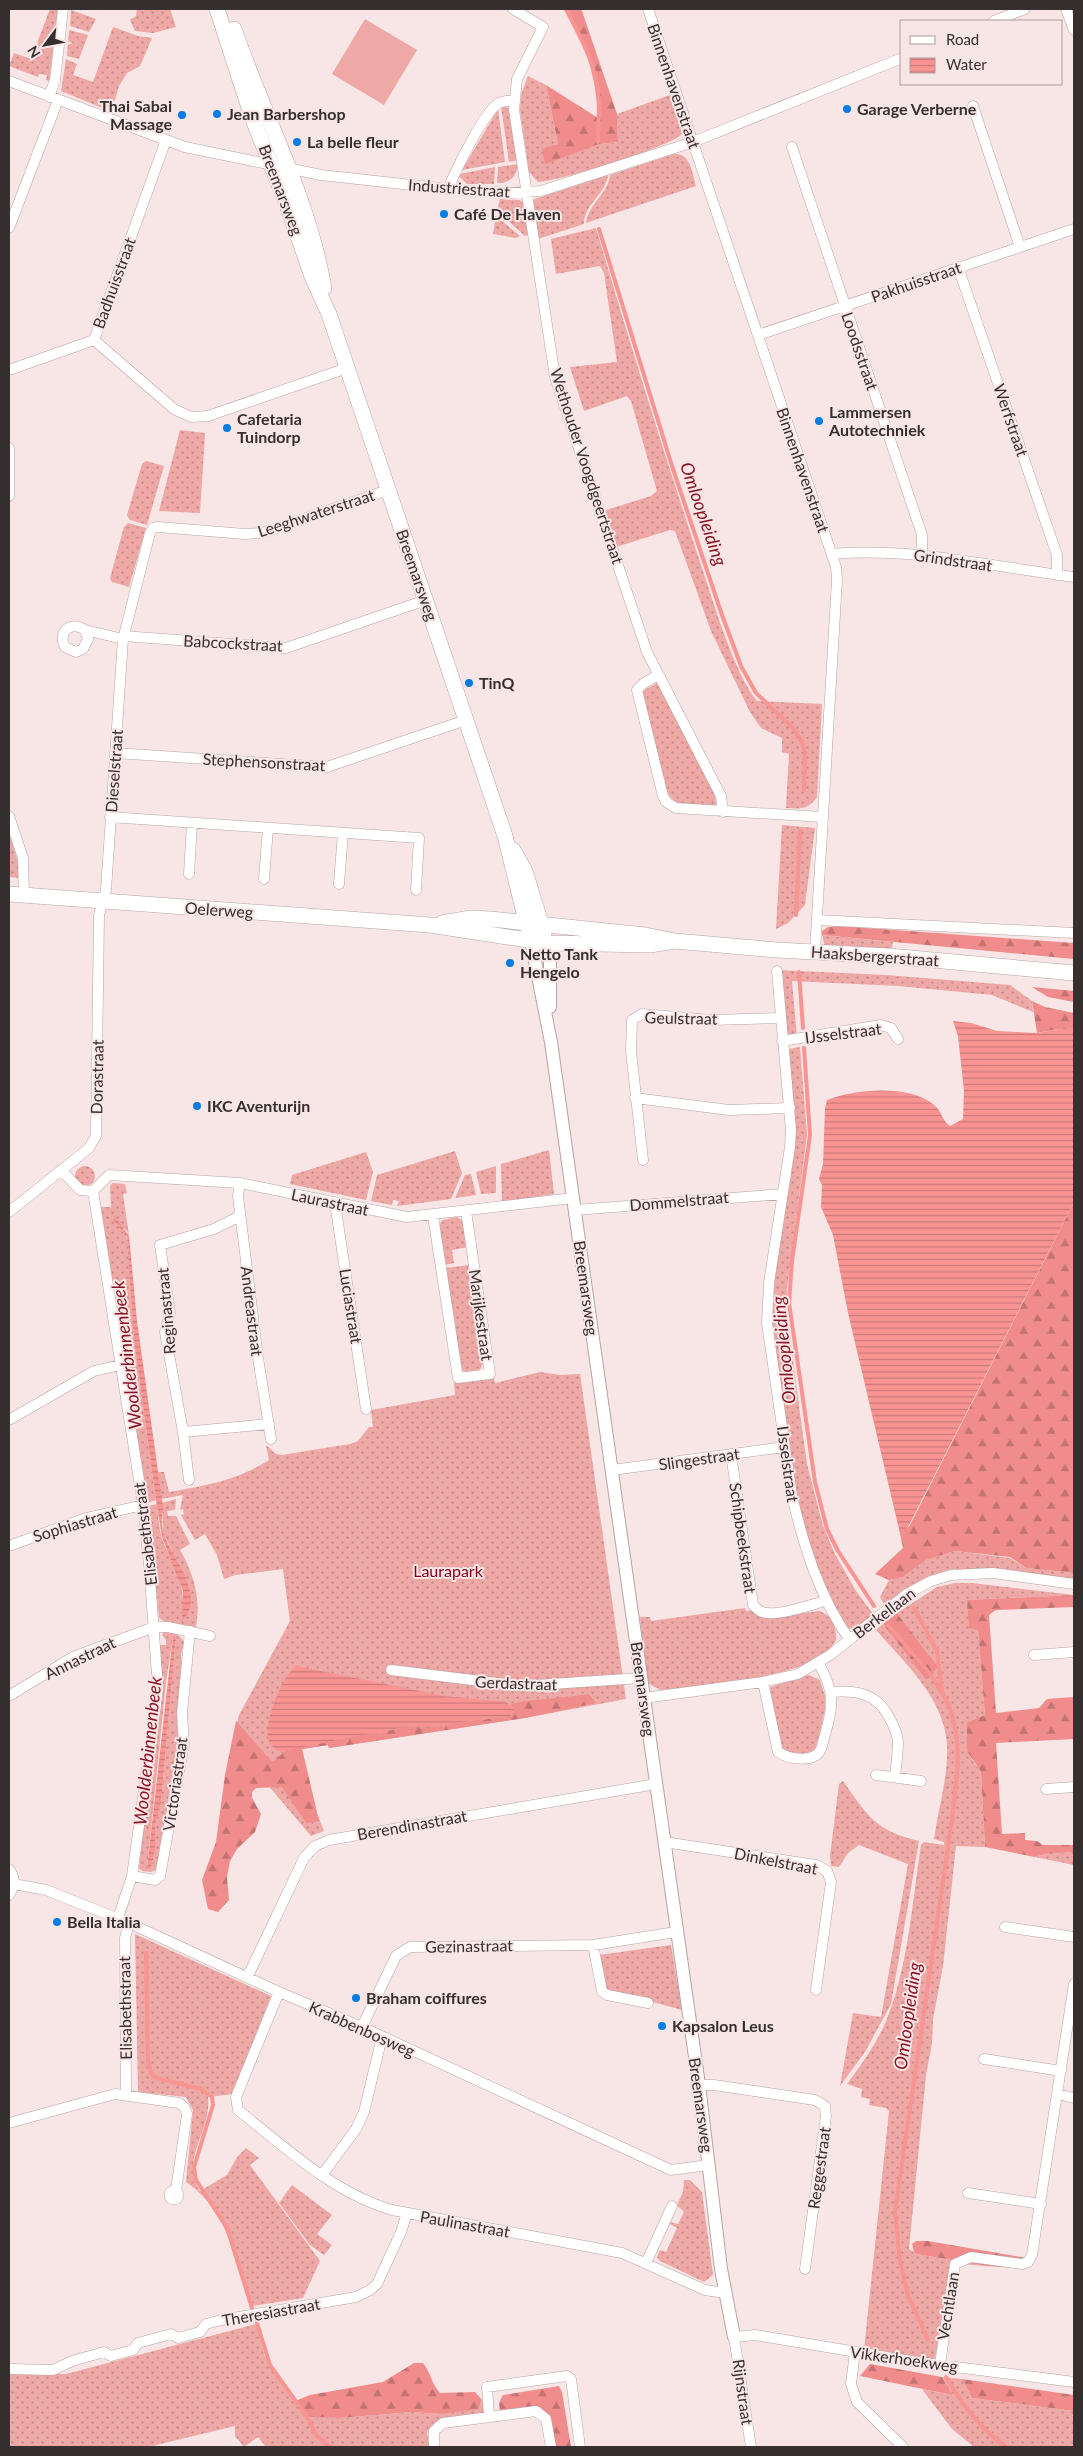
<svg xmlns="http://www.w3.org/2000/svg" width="1083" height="2456" viewBox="0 0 1083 2456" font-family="Lato,sans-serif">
  <defs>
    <pattern id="grass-dots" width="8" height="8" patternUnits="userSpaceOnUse" patternTransform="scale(1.25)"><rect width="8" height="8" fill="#eea8a6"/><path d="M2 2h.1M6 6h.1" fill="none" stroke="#c28988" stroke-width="1.8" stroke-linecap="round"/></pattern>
    <pattern id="forest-firs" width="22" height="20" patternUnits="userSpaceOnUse" patternTransform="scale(1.25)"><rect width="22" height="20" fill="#f08c8b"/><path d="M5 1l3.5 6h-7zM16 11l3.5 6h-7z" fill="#c37372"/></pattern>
    <pattern id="water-rules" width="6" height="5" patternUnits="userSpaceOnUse" patternTransform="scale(1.25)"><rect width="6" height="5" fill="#f89492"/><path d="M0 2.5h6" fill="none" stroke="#ca7978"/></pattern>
  </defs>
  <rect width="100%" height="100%" fill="#f7e6e5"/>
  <path fill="url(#grass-dots)" fill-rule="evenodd" d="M50,9H58L49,81L46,80L47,75L39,74L38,77L9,66L14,53L31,59Z
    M137,9H170L176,27L153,33L135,31L130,20L136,16Z
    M71,10L96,19L89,32L70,26Z
    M113,27L138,36L152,38L140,66L127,73L119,86L115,100L105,109L61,91L66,59L77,64L73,75L93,82Z
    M69,30L88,35L79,59L67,56Z
    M528,76L546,85L558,144L542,150L618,142L617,114L670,95L682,134C670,147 559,181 538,182L529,172L520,110L521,95Z
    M501,106L508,108L511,111L518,160L509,162Z
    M498,109L505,162L462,170Z
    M674,154C691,153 692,173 696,186L586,223C589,203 608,194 610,175Z
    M518,164C517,177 510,183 497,183L498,167Z
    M495,167L494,184H467L460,177V174Z
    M608,175C606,194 584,204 584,224L538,239L533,202L535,199Z
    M500,199L520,200L523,203L528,235L525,236L497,211Z
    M496,216L520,236L515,238L493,234Z
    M596,228C629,341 664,453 701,565C713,601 734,673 757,701L822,704L817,797C808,810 800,809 786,808L789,754L782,752V738L761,728L750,712L711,631L675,531L670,530L616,547L603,511L651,496L657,491L631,401L627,396L584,411L570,367L617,362L604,273L600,266L556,274L551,239Z
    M180,430L205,433L200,513L159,511Z
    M146,461L164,466L147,525L130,520L127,515L142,464Z
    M128,523L146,528L129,587L112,582L110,578L124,527Z
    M657,683L715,792L716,806L678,805L668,794L642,695L644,690Z
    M782,825L815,828L805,905L788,923L776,929Z
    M9,832L20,869L19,878L9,877Z
    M822,935L893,942L891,953L825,947Z
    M777,970L886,975L1010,985L1032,1001L1033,1012L992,995L899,986L792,981L797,1038L783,1040Z
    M800,1047L807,1135L787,1289V1312L799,1406L807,1464L823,1526L835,1554L856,1591L874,1615L855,1631L843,1625L831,1604L801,1524L792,1474L772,1327L775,1273L794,1134L789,1049Z
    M549,1150L554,1194L502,1202L501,1164Z
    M455,1151L462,1173L451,1199L397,1206L399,1201L393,1200L392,1205L371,1201L377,1175Z
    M366,1152L373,1172L366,1200L290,1184L292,1175Z
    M75 1176a10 10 0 1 1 20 0a10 10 0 1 1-20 0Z
    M496,1166V1193L481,1194L476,1172Z
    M471,1174L476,1195L455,1198L465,1175Z
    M113,1183L125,1184L127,1193L123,1194L129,1236L127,1231L113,1220L125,1232L128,1244L134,1340L156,1500L147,1503L101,1207H111L110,1186Z
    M456,1217L464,1221L468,1247L452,1250L454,1263L444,1265L439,1225L443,1220Z
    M469,1265L468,1267L480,1358L484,1361L480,1370L468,1373L460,1369L445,1268Z
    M540,1372L560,1375L580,1374L626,1699L525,1718L329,1748L328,1745L302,1749L317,1813L324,1831L311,1836L256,1771L233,1739L239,1715L290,1621L283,1569L235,1575L224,1579L217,1555L205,1534L195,1540L181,1515L184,1514L183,1509L180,1510L183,1495L161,1499L158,1472H164L169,1492C207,1485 235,1481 269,1460L266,1445L276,1454L282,1455L350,1444L358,1441L369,1427H373L371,1410L455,1395L454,1382L493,1376L495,1383Z
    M176,1499L175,1510L167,1511L168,1516H176L190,1544L180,1550C194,1574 201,1599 196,1627L165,1622L159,1618L148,1506L157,1504C158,1515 159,1528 162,1539C170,1560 183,1578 183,1601L189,1587L163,1532L162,1503Z
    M955,1551L1010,1558L1026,1568L1074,1573V1581L953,1569C927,1575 905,1588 885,1606L880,1597L889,1580L903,1577L926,1560Z
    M955,1583H972L1074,1595L967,1600L978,1629L985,1715L967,1722L971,1758L981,1772L985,1847L956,1846L943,1966L933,2019L932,2043L926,2075L909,2249L917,2254L986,2266L959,2264L952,2272L935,2358L930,2360L864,2350L889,2111L886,2108L869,2105L870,2099L861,2097L862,2089L847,2084C861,2065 874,2047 884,2026C908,1972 912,1903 921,1845L924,1842L944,1845V1842L934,1839C938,1810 949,1773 947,1744C944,1698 905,1663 876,1630L883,1624L926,1680L929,1655L897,1613L937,1587Z
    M745,1608L746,1611L753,1610L769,1617L820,1611C832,1616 837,1627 836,1640C818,1679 701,1685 661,1690L647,1683L640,1617H650L651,1621Z
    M164,1632C174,1632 182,1635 185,1645C179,1651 181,1660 183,1667L177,1724L179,1745L171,1781L167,1807V1819L158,1869L151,1872L142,1871L139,1868L160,1685L159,1645H166V1640L162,1635ZM173,1637H176L161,1803L155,1826V1851L151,1868H147L166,1682Z
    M809,1675L820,1680L825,1696V1709L816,1751L807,1755L781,1751L770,1687Z
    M843,1781C868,1816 874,1830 919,1841L891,2004L865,2052L840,2086L853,2013L881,2017L908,1864L859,1845L848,1853L839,1867L831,1866L830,1856L839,1784Z
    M1074,1852V1865L1035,1857L1045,1854Z
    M135,1934L271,1996L233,2094L208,2097C212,2130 179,2161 200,2191L227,2175L238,2156L246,2148L259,2158L250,2165L320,2261L303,2298L252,2306C238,2263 226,2208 186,2182L193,2110L186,2097L138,2092Z
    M671,1945L682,2010L606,1989L599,1955Z
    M684,2180H690L702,2192L713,2275L704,2282L660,2261L657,2257L660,2250L666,2252L677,2228L670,2224V2222L678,2224L684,2212L677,2205L683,2192Z
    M292,2185L332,2215L317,2234L332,2245L324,2255L310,2245L279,2203Z
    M256,2324L265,2357L307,2417L340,2418L412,2412L441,2414L481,2404L482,2400L485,2414L434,2423L427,2432L429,2447H266L258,2437L244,2447L235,2436V2426L148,2447H9V2373L66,2374Z
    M942,2377L962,2379L972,2398L1074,2411V2447H974L952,2429L922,2389L951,2395Z"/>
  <path fill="url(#forest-firs)" d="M568,9H580L582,11L617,114L618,142L599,144L545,164L542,149L558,144L546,85L598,118C597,79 585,44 568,9Z
    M840,926L1074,943V959L822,935V931L828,927Z
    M1032,987L1074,991V1002L1048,997Z
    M1032,1001L1045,1007L1074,1013V1029L1064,1028L1037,1033Z
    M1074,1202V1573L1026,1568L1010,1557L955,1551L926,1560L903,1577L889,1580L875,1574L903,1548L899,1529L909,1527Z
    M1074,1595V1607L996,1610L989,1615L996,1713L1039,1708L1047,1699L1074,1697V1739L996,1743L1002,1834L1025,1833V1840L1037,1841L1043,1845H1074V1852L1045,1854L1035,1857L985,1847L981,1772L967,1751V1722L985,1715L978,1630L969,1628L967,1600Z
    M897,1613L938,1667L926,1680L883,1624Z
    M589,1694L596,1703L525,1718L329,1748L328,1745L302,1749L319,1821L306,1823L282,1787L256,1788L252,1792V1798L261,1814L255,1832L237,1849L230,1861L227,1877L229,1900L218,1912L208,1909L202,1880L216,1842L225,1775L236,1721L272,1762L287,1750L361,1735L379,1734L404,1726L429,1728L468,1721L510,1717L515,1710L510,1704C536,1698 562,1699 589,1694Z
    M916,2241H928L1032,2259L1020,2268L986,2266L917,2254L914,2252L912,2244Z
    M414,2363H423C431,2373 432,2385 440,2393L475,2392L482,2400L478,2409L441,2414L412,2412L340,2418L307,2417L295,2401L310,2395L383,2382Z
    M870,2364L942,2377L952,2395L860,2376Z
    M962,2379L1074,2395V2411L972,2398Z
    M559,2386L562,2392L571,2447H555L546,2413L536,2407L500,2412L499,2403L503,2395Z"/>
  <path fill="#eea8a6" d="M365,19L417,50L384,105L332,74Z"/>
  <path fill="url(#water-rules)" d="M953,1021L971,1023L997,1031L1037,1033L1064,1028L1074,1029V1202L908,1527L902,1530L899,1529L848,1313L833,1235L821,1207L822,1185L819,1179L823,1164L825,1108L827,1100C854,1089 910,1084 934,1105C942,1111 942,1121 950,1126L963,1119L964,1091L958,1036Z
    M115,1217L129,1236L137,1321L163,1507C162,1515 161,1523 163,1531C170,1557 208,1595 182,1621L183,1591L162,1537L156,1500L134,1340L127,1237L113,1220Z
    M173,1636L176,1637L161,1803L155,1826V1851L151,1868H147Z
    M296,1666L444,1696L506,1702L515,1710L510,1717L468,1721L429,1728L404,1726L379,1734L361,1735L281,1752C275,1749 270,1746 268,1738C265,1719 281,1678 296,1666Z"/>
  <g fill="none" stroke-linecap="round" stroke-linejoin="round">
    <path stroke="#f89492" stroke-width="4" d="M566,9C577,31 591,55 596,80C601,100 598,121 598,142
      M599,229L672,466L722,615L741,666L756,693L793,728L802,742L805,752L804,790
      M796,915L800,831
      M799,972L803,1028
      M804,1048L810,1135L792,1261L789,1303L815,1482L827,1529L838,1551L874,1606
      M914,1608L937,1651L942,1692
      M888,1625C910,1652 940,1679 951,1712C963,1747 956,1784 952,1819L895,2212L900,2261L908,2295L928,2340
      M146,1953L148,2060L151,2073L156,2078L201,2089L212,2097L213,2105L194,2167L196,2180L227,2228L252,2308
      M257,2323L270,2365L307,2417L316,2435L329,2447
      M946,2377C964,2407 977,2425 1006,2447"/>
    <defs>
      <path id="minor" d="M513,9L543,27L517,79L514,110L555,377L647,652L721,796L723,812
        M648,9L836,567L837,580L815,951
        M1066,9L1074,30
        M994,21L1025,9
        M9,81L185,147L321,175L448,189L509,193L541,191L693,142L902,58
        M49,97L55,80L63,9
        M973,106L1020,247
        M792,147L922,535V555
        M448,189C455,172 484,111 499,103C503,101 509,101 514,100
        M9,228L58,100
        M958,267L1057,555V575
        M758,335L1074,229
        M94,340L174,409L191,417L208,416L347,368
        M9,370L94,340L166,140
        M9,448V496
        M832,554C913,547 994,567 1074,577
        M85,630L88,639L83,649L76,652L65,647C57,632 71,620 85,630L123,639
        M123,636L286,648L426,600
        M658,675L644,683L637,690L663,796L666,802L676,808L823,817
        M115,753L327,767L466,720
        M9,816L23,858L24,896
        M110,817L419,838L416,890
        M189,874L192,823
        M264,879L268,828
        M339,884L343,833
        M817,920L1074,933
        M777,971L791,1130L790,1147L769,1283L767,1323L792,1496C804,1547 819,1596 849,1639
        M782,1041L881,1025L891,1028L898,1039
        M635,1098L729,1110L790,1108
        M643,1160L631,1051L632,1020L642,1014L711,1020L779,1018
        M61,1170L80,1190L93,1191
        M240,1183L238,1196L258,1358L271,1439
        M93,1191L143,1505L149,1564L158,1689L132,1876L118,1918
        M93,1191L109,1175L240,1183L407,1217L573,1198
        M335,1203L366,1409
        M575,1210L783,1194
        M9,1212L89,1148L96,1136L99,915L106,890L123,639L150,533L153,528L158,527L245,534L262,533L388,490
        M240,1216L214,1229L160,1245L170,1313L165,1332L183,1432L269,1424
        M433,1216L458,1378L490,1374L466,1211
        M9,1420L94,1371L120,1365
        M183,1432L189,1480
        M731,1454L753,1605C755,1607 759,1611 762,1612C777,1617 810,1605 825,1601
        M612,1470L785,1447
        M9,1546L86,1518L143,1505
        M1034,1655L1074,1652
        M391,1670L521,1686L641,1678
        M763,1682L778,1752C790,1760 815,1763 821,1749C831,1712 839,1698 818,1662
        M832,1692C858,1690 878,1694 890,1719C894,1726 897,1734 898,1742C898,1753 896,1766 895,1777
        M9,1696L73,1657L154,1627H168L210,1636
        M644,1698L763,1682L798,1674L830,1655L907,1594L931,1581L951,1575L993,1573L1074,1584
        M876,1775L921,1781
        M1046,1789L1074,1787
        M664,1842L816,1865L827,1871L831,1882L816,1990
        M9,1869C15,1877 15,1886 9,1895
        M132,1876L155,1880L160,1876L184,1744L182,1713L190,1631
        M14,1884L46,1890L129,1923L279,1992L362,2027L671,2170L709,2165
        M1005,1927L1074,1937
        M593,1945L602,1991L607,1995L648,2003
        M248,1976L304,1858L315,1846L329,1840L656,1784
        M279,1992L236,2097L238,2110C285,2147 333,2193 392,2210L622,2253L705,2290L725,2293
        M362,2027L396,1956L410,1947L593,1945L676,1932
        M984,2059L1061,2071
        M699,2085H714L815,2100L825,2106L826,2116L805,2269
        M126,2094L125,1938L129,1923
        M1057,2094L1074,2098
        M9,2123L115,2094L179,2103L185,2108L187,2114L176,2190
        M322,2175L356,2129L364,2112L382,2037
        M169.5 2195a4.5 4.5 0 1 1 9 0a4.5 4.5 0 1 1-9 0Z
        M968,2193L1041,2204
        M646,2263L672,2206
        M855,2352L851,2384L857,2402L903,2447
        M940,2364L955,2264L971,2257L1022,2264L1028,2262L1032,2255L1074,1984
        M9,2369L53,2370L72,2361L104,2352L111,2356L133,2350L138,2343L171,2334L178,2338L200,2332L206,2324L221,2320L356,2297L370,2290L377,2284L401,2232L407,2213
        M489,2416L487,2387L567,2376L571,2379L580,2447
        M434,2447V2431L443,2423L536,2411L546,2419L551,2447
        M751,2447L734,2337L755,2335L916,2362L1074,2382"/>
      <path id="tertiary" d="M531,941L551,1042L573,1198L699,2085L721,2269L734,2337
        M547,943L550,960V1007"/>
      <path id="primary" d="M217,9L252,117L286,202L313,279L329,314L505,836L531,941
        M234,29C264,116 308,196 324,288
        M513,850L525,871L544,933
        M9,894L430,925L547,943L650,945L675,941
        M442,923L471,918L490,919L645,935L675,941L777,950L889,956L1074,973"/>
    </defs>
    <use href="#minor" stroke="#b4a4a3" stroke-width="11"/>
    <use href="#tertiary" stroke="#b4a4a3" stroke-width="14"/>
    <use href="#primary" stroke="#b4a4a3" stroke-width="16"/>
    <use href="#minor" stroke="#fff" stroke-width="10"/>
    <use href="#tertiary" stroke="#fff" stroke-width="12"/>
    <use href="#primary" stroke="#fff" stroke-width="15"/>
  </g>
  <g fill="#037de4" stroke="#f7e6e5" stroke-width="2">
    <circle cx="847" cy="109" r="5"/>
    <circle cx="217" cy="114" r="5"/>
    <circle cx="182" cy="115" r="5"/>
    <circle cx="297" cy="142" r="5"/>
    <circle cx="444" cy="214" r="5"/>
    <circle cx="819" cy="421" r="5"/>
    <circle cx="227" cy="428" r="5"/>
    <circle cx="469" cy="683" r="5"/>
    <circle cx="510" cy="963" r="5"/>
    <circle cx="197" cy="1106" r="5"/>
    <circle cx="57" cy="1922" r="5"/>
    <circle cx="356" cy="1998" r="5"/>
    <circle cx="662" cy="2026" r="5"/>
  </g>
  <g text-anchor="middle" stroke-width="4" stroke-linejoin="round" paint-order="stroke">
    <g font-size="16" fill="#352f2f" stroke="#f7e6e5">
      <text transform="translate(674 86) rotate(71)" y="6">Binnenhavenstraat</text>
      <text transform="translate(459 188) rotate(4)" y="6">Industriestraat</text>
      <text transform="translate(281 190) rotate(69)" y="6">Breemarsweg</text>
      <text transform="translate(916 282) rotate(-19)" y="6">Pakhuisstraat</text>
      <text transform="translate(114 283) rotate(-70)" y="6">Badhuisstraat</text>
      <text transform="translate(860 351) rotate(71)" y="6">Loodsstraat</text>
      <text transform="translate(1011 420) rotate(71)" y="6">Werfstraat</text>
      <text transform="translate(587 466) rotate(72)" y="6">Wethouder Voogdgeertstraat</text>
      <text transform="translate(803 470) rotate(71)" y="6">Binnenhavenstraat</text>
      <text transform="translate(316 513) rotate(-18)" y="6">Leeghwaterstraat</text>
      <text transform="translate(953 560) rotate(8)" y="6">Grindstraat</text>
      <text transform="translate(417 575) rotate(71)" y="6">Breemarsweg</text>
      <text transform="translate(233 643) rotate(3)" y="6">Babcockstraat</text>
      <text transform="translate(264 762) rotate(3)" y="6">Stephensonstraat</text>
      <text transform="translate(114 771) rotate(-86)" y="6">Dieselstraat</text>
      <text transform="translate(219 910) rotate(4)" y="6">Oelerweg</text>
      <text transform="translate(875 956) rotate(4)" y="6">Haaksbergerstraat</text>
      <text transform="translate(681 1018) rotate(1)" y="6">Geulstraat</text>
      <text transform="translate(843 1033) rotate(-7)" y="6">IJsselstraat</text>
      <text transform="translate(97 1077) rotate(-89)" y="6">Dorastraat</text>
      <text transform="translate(679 1201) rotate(-5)" y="6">Dommelstraat</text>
      <text transform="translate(330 1202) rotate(12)" y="6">Laurastraat</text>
      <text transform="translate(586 1288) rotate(82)" y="6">Breemarsweg</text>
      <text transform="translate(351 1306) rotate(81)" y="6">Luciastraat</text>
      <text transform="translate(166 1311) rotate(-95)" y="6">Reginastraat</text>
      <text transform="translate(252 1311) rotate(83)" y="6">Andreastraat</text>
      <text transform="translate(481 1315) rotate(82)" y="6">Marijkestraat</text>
      <text transform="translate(699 1459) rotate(-8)" y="6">Slingestraat</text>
      <text transform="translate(788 1464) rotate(82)" y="6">IJsselstraat</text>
      <text transform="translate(75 1524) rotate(-17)" y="6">Sophiastraat</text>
      <text transform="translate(145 1534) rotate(-97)" y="6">Elisabethstraat</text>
      <text transform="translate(743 1538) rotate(82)" y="6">Schipbeekstraat</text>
      <text transform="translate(884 1613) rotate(-37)" y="6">Berkellaan</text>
      <text transform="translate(80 1658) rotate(-26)" y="6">Annastraat</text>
      <text transform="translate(516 1683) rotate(2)" y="6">Gerdastraat</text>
      <text transform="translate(643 1689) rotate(82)" y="6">Breemarsweg</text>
      <text transform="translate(175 1784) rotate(-82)" y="6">Victoriastraat</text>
      <text transform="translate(412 1825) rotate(-10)" y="6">Berendinastraat</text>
      <text transform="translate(776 1861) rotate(11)" y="6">Dinkelstraat</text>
      <text transform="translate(469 1946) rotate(-1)" y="6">Gezinastraat</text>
      <text transform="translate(125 2008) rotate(-91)" y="6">Elisabethstraat</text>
      <text transform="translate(362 2029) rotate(24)" y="6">Krabbenbosweg</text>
      <text transform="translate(701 2105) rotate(82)" y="6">Breemarsweg</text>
      <text transform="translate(819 2168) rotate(-82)" y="6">Reggestraat</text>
      <text transform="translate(465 2224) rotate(10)" y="6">Paulinastraat</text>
      <text transform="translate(948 2306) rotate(-81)" y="6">Vechtlaan</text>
      <text transform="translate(271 2312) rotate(-10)" y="6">Theresiastraat</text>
      <text transform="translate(904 2359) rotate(8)" y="6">Vikkerhoekweg</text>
      <text transform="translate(743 2392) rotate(82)" y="6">Rijnstraat</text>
    </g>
    <g font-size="16" font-weight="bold" fill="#352f2f" stroke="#f7e6e5" text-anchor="start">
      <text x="172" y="112" text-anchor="end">Thai Sabai<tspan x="172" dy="18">Massage</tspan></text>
      <text x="857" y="115">Garage Verberne</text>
      <text x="227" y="120">Jean Barbershop</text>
      <text x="307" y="148">La belle fleur</text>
      <text x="454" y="220">Café De Haven</text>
      <text x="829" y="418">Lammersen<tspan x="829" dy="18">Autotechniek</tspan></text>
      <text x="237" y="425">Cafetaria<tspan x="237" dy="18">Tuindorp</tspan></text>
      <text x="479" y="689">TinQ</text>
      <text x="520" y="960">Netto Tank<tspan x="520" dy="18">Hengelo</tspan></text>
      <text x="207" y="1112">IKC Aventurijn</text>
      <text x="67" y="1928">Bella Italia</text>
      <text x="366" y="2004">Braham coiffures</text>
      <text x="672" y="2032">Kapsalon Leus</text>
    </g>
    <g font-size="16" fill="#7f001a" stroke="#f7e6e5">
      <text x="448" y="1577">Laurapark</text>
    </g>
    <g font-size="18" font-style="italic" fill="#8a1323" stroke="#f7e6e5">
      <text transform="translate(703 514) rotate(71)" y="6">Omloopleiding</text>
      <text transform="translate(784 1350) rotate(-96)" y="6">Omloopleiding</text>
      <text transform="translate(127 1355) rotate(-97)" y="6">Woolderbinnenbeek</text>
      <text transform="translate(148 1751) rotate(-84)" y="6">Woolderbinnenbeek</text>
      <text transform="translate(908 2016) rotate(-82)" y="6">Omloopleiding</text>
    </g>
  </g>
  <rect width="1083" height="2456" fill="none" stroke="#352f2f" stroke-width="20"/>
  <rect x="900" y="20" width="162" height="65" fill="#f7e6e5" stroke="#a99d9c"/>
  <rect x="910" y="36" width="25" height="8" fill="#ffffff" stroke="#a99d9c"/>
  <text x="946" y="45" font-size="15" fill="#352f2f">Road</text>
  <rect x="910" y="58" width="25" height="15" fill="url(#water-rules)" stroke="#a99d9c"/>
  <text x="946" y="70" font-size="15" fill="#352f2f">Water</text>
  <g transform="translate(45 45) rotate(238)" stroke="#f7e6e5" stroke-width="4" paint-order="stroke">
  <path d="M0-4L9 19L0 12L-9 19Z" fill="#352f2f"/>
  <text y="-8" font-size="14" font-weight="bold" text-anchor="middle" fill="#352f2f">N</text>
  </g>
</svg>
